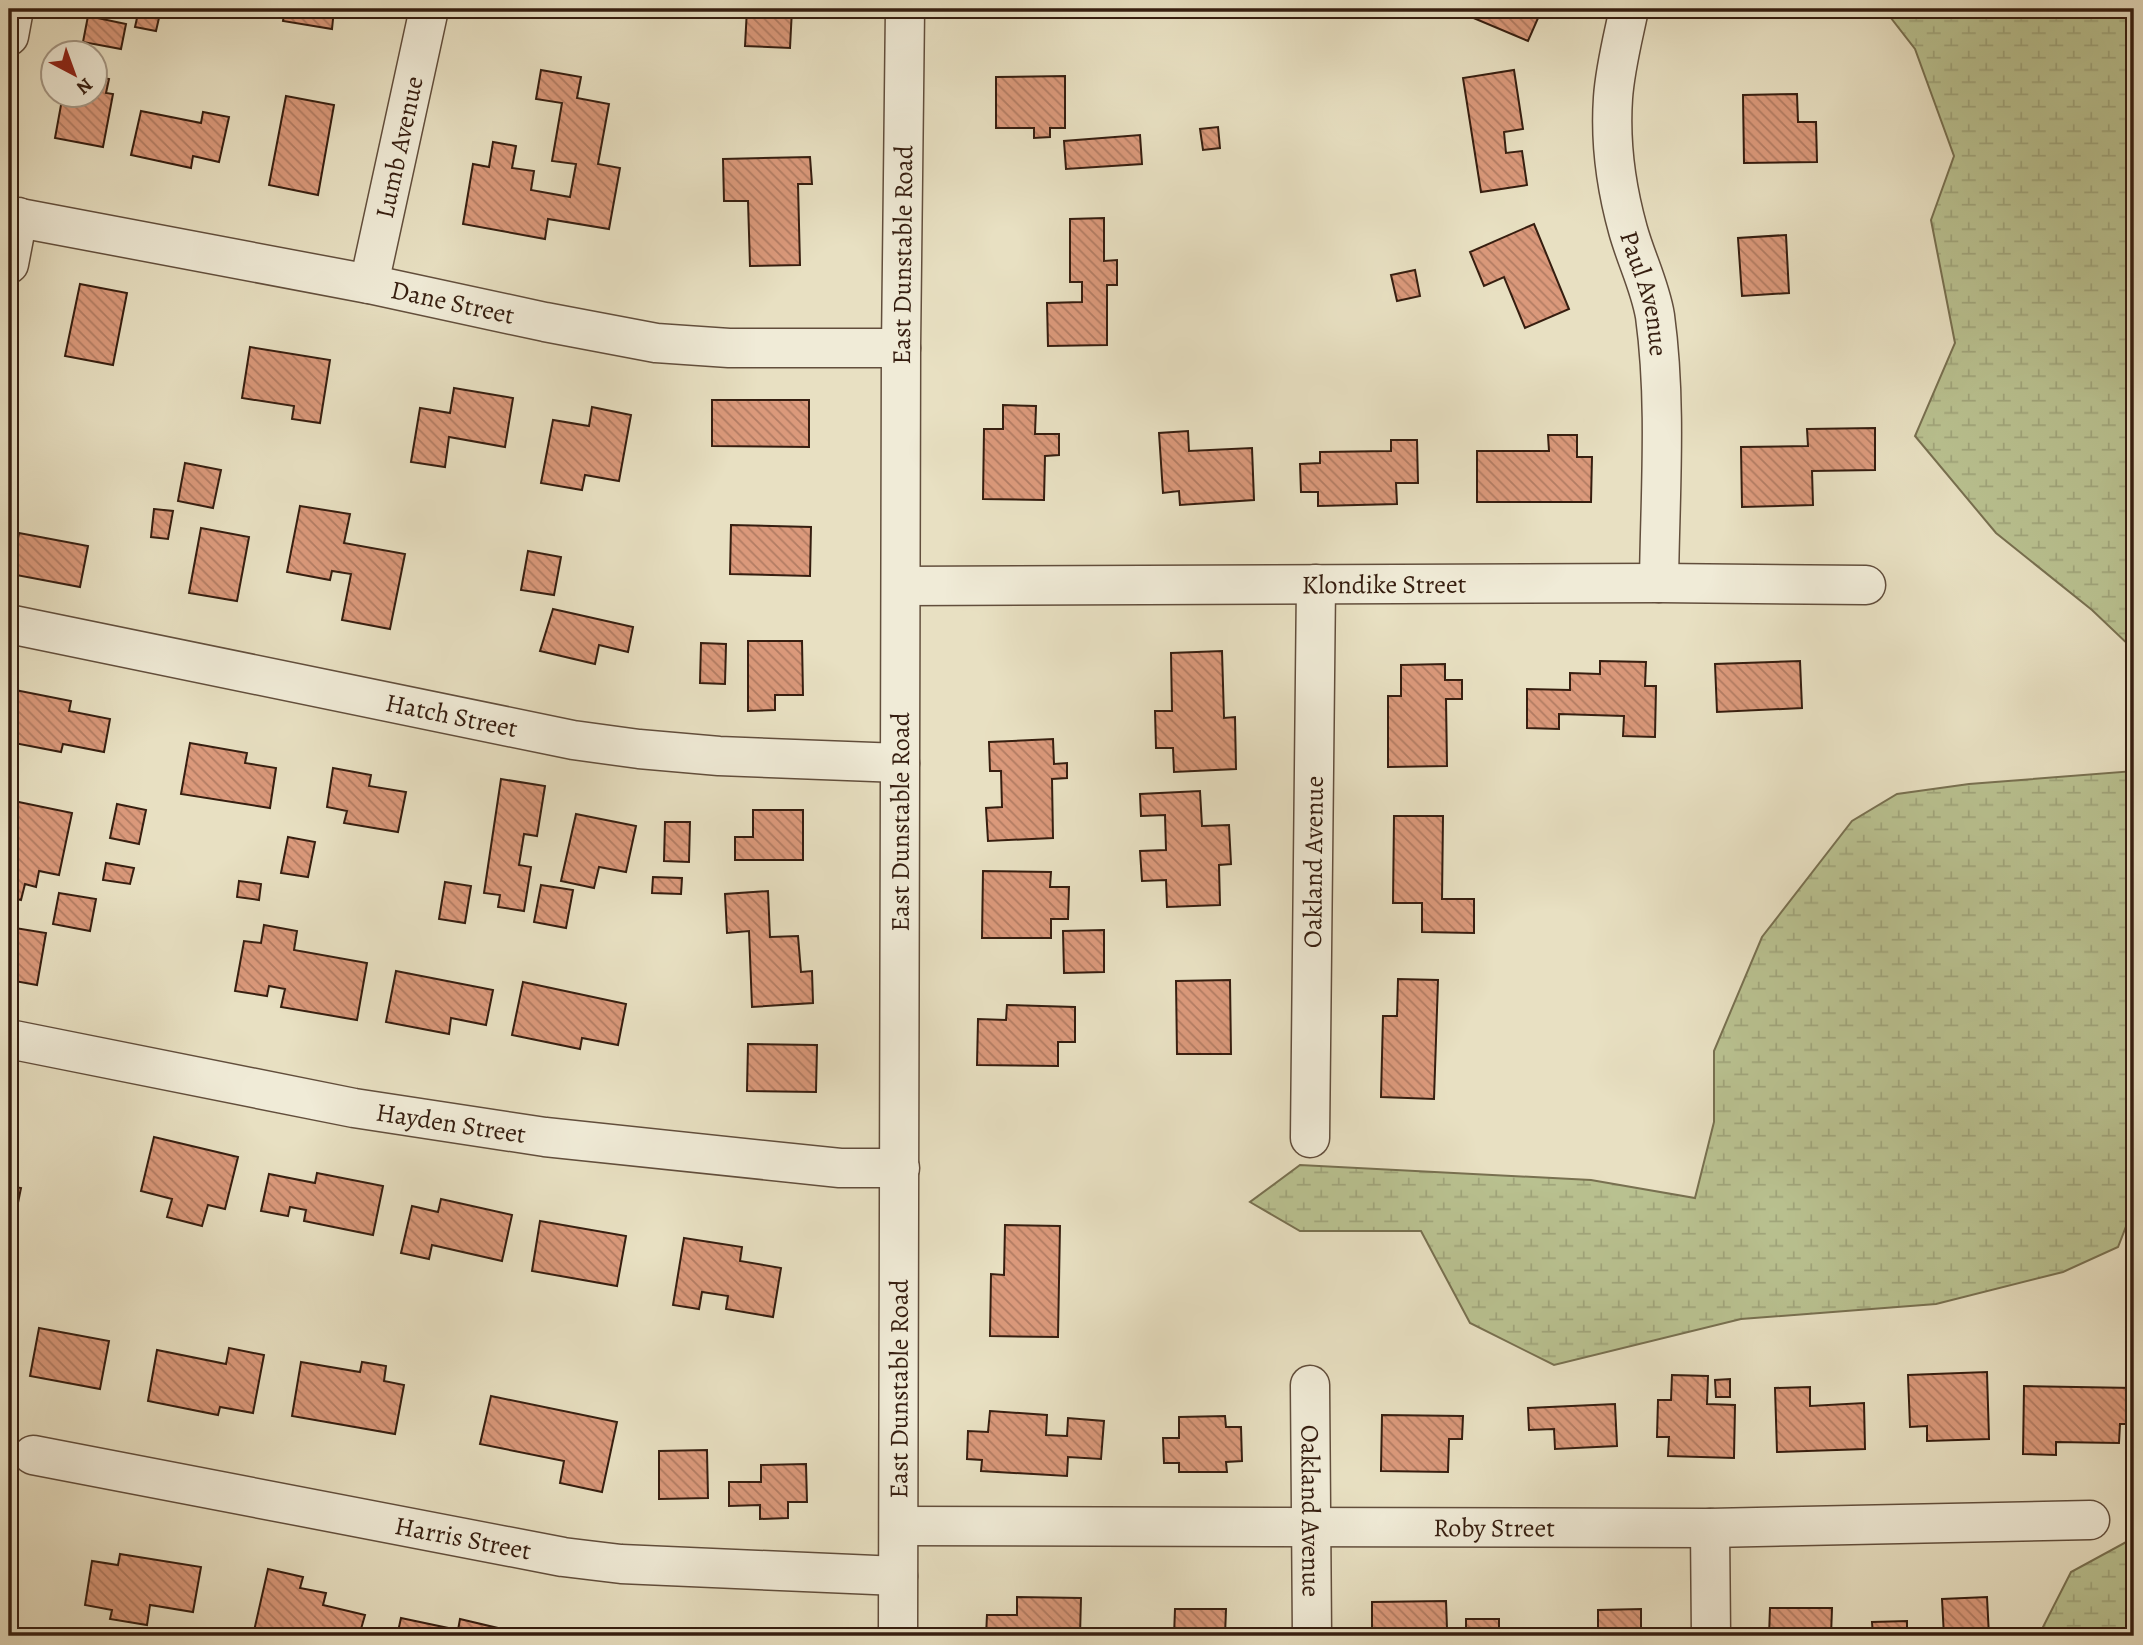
<svg xmlns="http://www.w3.org/2000/svg" width="2143" height="1645" viewBox="0 0 2143 1645" font-family="Alegreya,serif">
  <defs>
    <pattern id="wetland-marsh" width="20" height="14" patternUnits="userSpaceOnUse" patternTransform="scale(1.75)"><rect width="20" height="14" fill="#b9c190"/><path d="M1 5h8M5 5V1M11 12h8M15 12V8" fill="none" stroke="#a0a57b"/></pattern>
    <pattern id="building-back-hatch" width="6" height="6" patternUnits="userSpaceOnUse" patternTransform="scale(1.75)"><rect width="6" height="6" fill="#db997b"/><path d="M-1 5l2 2M0 0l6 6M5-1l2 2" fill="none" stroke="#b27c63"/></pattern>
  </defs>
  <rect width="100%" height="100%" fill="#e8e0c2"/>
  <filter id="stains"><feTurbulence type="fractalNoise" baseFrequency=".00286" numOctaves="4"/><feColorMatrix values="0 0 0 0 .2 0 0 0 0 .09 0 0 0 0 .02 0 0 0 .5 -.17"/></filter>
  <radialGradient id="worn" r=".72"><stop offset=".6" stop-color="#630" stop-opacity="0"/><stop offset="1" stop-color="#630" stop-opacity=".3"/></radialGradient>
  <path fill="url(#wetland-marsh)" stroke="#787050" stroke-width="2" d="M1884,9H2134V650L2092,610L1996,533L1915,436L1955,343L1931,220L1954,156L1915,49Z
    M2134,771V1206L2118,1247L2063,1272L1936,1304L1741,1319L1554,1365L1470,1323L1421,1231H1300L1250,1202L1300,1165L1591,1180L1695,1198L1714,1122V1051L1762,937L1852,821L1897,794L1969,784Z
    M2134,1540V1636H2047L2043,1627L2071,1572L2128,1541Z"/>
  <path fill="url(#building-back-hatch)" stroke="#361e10" stroke-width="2" d="M139,9H161L156,31L135,27Z
    M285,9H334L332,29L283,21Z
    M747,9H792L790,48L745,46Z
    M1467,9H1542L1528,41L1464,14Z
    M88,16L126,24L121,49L83,42Z
    M541,70L581,77L577,98L609,104L598,164L620,168L609,229L548,219L545,239L463,224L473,164L489,167L493,142L516,146L512,168L534,171L531,190L570,197L576,164L552,161L562,103L536,99Z
    M1514,70L1523,129L1504,132L1506,153L1522,151L1527,185L1481,192L1463,78Z
    M94,76L109,79L106,93L113,94L103,147L55,138L63,94H94Z
    M1065,76V128H1050V137L1034,138V128H996V77Z
    M1797,94L1798,122H1816L1817,162L1744,163L1743,95Z
    M286,96L334,105L318,195L269,185Z
    M141,111L201,123L203,112L229,117L219,162L193,156L191,168L131,155Z
    M1218,127L1220,148L1203,150L1200,129Z
    M1140,135L1142,164L1066,169L1064,141Z
    M810,157L812,184H798L800,265L750,266L748,201H724L723,159Z
    M1104,218V261L1117,260V285H1107V345L1048,346L1047,303L1082,302V282H1070V219Z
    M1534,224L1569,309L1525,328L1504,277L1484,286L1470,252Z
    M1786,235L1789,293L1742,296L1738,238Z
    M1415,270L1420,296L1397,301L1391,275Z
    M80,284L127,293L113,365L65,356Z
    M250,347L330,360L320,423L292,419L294,406L242,398Z
    M454,388L513,398L505,447L449,437L445,467L411,462L420,408L450,413Z
    M712,400H809V447L712,446Z
    M1003,405L1036,406L1035,434H1059V455L1045,456L1044,500L983,499L984,429H1003Z
    M592,407L631,415L619,481L585,475L582,490L541,483L553,420L589,426Z
    M1875,428V470L1812,471L1813,505L1742,507L1741,447L1808,446L1807,429Z
    M1188,431L1189,451L1252,448L1254,500L1180,505L1179,491L1163,493L1159,433Z
    M1548,435H1577V457H1592L1591,502H1477V451H1549Z
    M1391,440H1417L1418,483H1396L1397,504L1318,506V492H1301L1300,464L1320,463V452L1391,451Z
    M185,463L221,470L213,508L178,501Z
    M300,506L350,514L344,543L405,554L390,629L342,620L351,574L332,571L330,580L287,572Z
    M154,509L173,511L168,539L151,537Z
    M731,525L811,527L810,576L730,574Z
    M201,528L249,537L237,601L189,593Z
    M19,533L88,546L80,587L11,574Z
    M528,551L561,557L554,595L521,590Z
    M553,609L633,627L628,652L599,645L595,664L540,651Z
    M748,641H802L803,695H775V710L748,711Z
    M701,643L726,644L725,684L700,683Z
    M1222,651L1224,718L1235,717L1236,769L1174,772L1173,748H1156L1155,711H1172L1171,653Z
    M1600,661L1646,662L1645,686H1656L1655,737L1623,736L1624,716L1559,714V729L1527,728V689L1570,690V673L1600,674Z
    M1800,661L1802,708L1717,712L1715,664Z
    M1445,664V680H1462V699H1446L1447,766L1388,767V696H1401V665Z
    M10,689L71,701L69,711L110,719L104,752L63,744L61,752L9,742Z
    M1053,739L1054,764L1067,763V778L1052,779L1053,838L988,841L986,808L1002,807L1001,771H990L989,742Z
    M190,743L247,753L245,763L276,768L270,808L181,794Z
    M333,768L371,775L369,786L406,792L398,832L344,823L347,811L327,807Z
    M501,779L545,786L537,836L524,834L519,865L531,867L524,911L498,907L500,895L484,893Z
    M1200,791L1202,826L1229,825L1231,864L1219,865L1220,905L1167,907L1166,880L1142,881L1140,851L1166,850L1165,815L1141,816L1140,794Z
    M9,800L72,813L59,875L39,871L36,887L25,884L21,900L9,897Z
    M117,804L146,810L139,844L110,838Z
    M753,810H803V860H735V837H753Z
    M576,814L636,826L626,872L599,867L594,888L561,881Z
    M1394,816H1443L1442,899H1474V933L1422,932V903H1393Z
    M665,822H690L689,862L664,861Z
    M288,837L315,842L308,877L281,873Z
    M106,863L134,868L130,884L103,880Z
    M983,871L1051,872L1050,887H1069L1068,919H1051V938H982Z
    M653,877L682,878L681,894L652,893Z
    M239,881L261,884L259,900L237,897Z
    M445,882L471,886L465,923L439,919Z
    M541,885L573,890L566,928L534,922Z
    M768,891L770,937L798,936L801,972L812,971L813,1003L752,1007L749,931L727,933L725,894Z
    M59,893L96,899L90,931L53,924Z
    M264,925L297,931L294,950L367,963L357,1020L281,1007L285,989L269,986L267,996L235,991L244,941L261,943Z
    M9,927L46,933L37,985L9,980Z
    M1104,930V972L1064,973L1063,931Z
    M396,971L493,990L486,1025L451,1018L449,1034L386,1022Z
    M1398,979L1438,980L1434,1099L1381,1097L1383,1016H1397Z
    M1230,980L1231,1054H1177L1176,981Z
    M523,982L626,1004L618,1045L582,1038L580,1049L512,1035Z
    M1007,1005L1075,1007V1042H1058V1066L977,1065L978,1019L1006,1020Z
    M748,1044L817,1045L816,1092L747,1091Z
    M154,1137L238,1157L225,1209L208,1205L202,1226L167,1217L172,1199L141,1191Z
    M317,1173L383,1186L373,1235L304,1221L306,1210L290,1207L288,1216L261,1211L269,1174L315,1183Z
    M9,1186L21,1188L11,1237H9Z
    M441,1199L512,1215L502,1261L432,1245L429,1259L401,1253L412,1206L438,1212Z
    M540,1221L626,1236L617,1286L532,1271Z
    M1005,1225L1060,1226L1058,1337L990,1336L991,1274L1004,1275Z
    M684,1238L742,1247L740,1261L781,1268L773,1317L726,1309L728,1296L702,1292L699,1309L673,1305Z
    M39,1328L109,1341L100,1389L30,1376Z
    M229,1348L264,1355L253,1413L220,1407L218,1415L148,1401L157,1350L226,1364Z
    M301,1362L360,1372L362,1362L386,1366L384,1381L404,1385L395,1434L292,1416Z
    M1987,1372L1989,1439L1927,1441V1426L1910,1427L1908,1375Z
    M1672,1375L1708,1376L1707,1404L1735,1405L1734,1458L1668,1456L1669,1437H1657L1658,1400H1671Z
    M1730,1379V1397H1716L1715,1380Z
    M2024,1386L2134,1388V1424H2120L2119,1443L2056,1442V1455L2023,1454Z
    M1810,1387V1406L1864,1403L1865,1449L1777,1452L1775,1388Z
    M491,1396L617,1422L602,1492L560,1483L564,1461L480,1444Z
    M1615,1404L1617,1446L1555,1449L1554,1429L1529,1430L1528,1408Z
    M990,1411L1047,1415L1046,1435L1067,1436L1068,1418L1104,1421L1101,1459L1068,1457L1067,1476L981,1471L982,1460L967,1459L968,1431L988,1432Z
    M1382,1415L1463,1416L1462,1439H1449L1448,1472L1381,1471Z
    M1225,1416L1226,1427H1241L1242,1461L1226,1462L1227,1472H1179V1463H1164L1163,1438H1179V1417Z
    M707,1450L708,1498L659,1499V1451Z
    M806,1464L807,1502H788V1518L760,1519V1505L729,1506V1482H761V1465Z
    M120,1554L201,1567L193,1612L150,1605L147,1625L110,1619L112,1610L85,1605L92,1561L118,1565Z
    M268,1569L303,1577L300,1588L326,1593L323,1605L365,1615L359,1636L317,1635L316,1636H278L254,1631Z
    M1017,1597L1081,1598L1080,1636H986L987,1615H1017Z
    M1987,1597L1989,1636H1944L1942,1599Z
    M1446,1601L1447,1628H1466V1619H1499V1636H1372V1602Z
    M1770,1608H1832L1831,1636H1769Z
    M1175,1609H1226L1225,1636H1174Z
    M1641,1609V1636H1598V1610Z
    M401,1618L458,1630L460,1619L519,1633L518,1636H397Z
    M1907,1621V1636H1873L1872,1622Z
    M804,1628V1636H749V1629Z
    M24,1632L49,1636H23Z"/>
  <g fill="none" stroke-linecap="round" stroke-linejoin="round">
    <defs>
      <g id="minor">
        <path id="s1" d="M1629,9C1623,38 1615,68 1613,98C1610,142 1616,187 1628,230C1636,259 1650,286 1655,316C1667,404 1660,495 1659,583"/>
        <path d="M9,36L14,9"/>
        <path id="s2" d="M9,216L369,284L545,322L656,343L729,348H901"/>
        <path d="M9,264L18,217"/>
        <path id="s3" d="M369,284L429,9"/>
        <path id="s4" d="M901,586L1659,583L1866,585"/>
        <path id="s5" d="M9,624L573,740L639,749L719,756L900,763"/>
        <path id="s6" d="M9,1039L354,1108L545,1137L840,1168H900"/>
        <path id="s7" d="M1310,1138L1316,584"/>
        <path id="s8" d="M1310,1385L1312,1636"/>
        <path id="s9" d="M33,1455L563,1557L621,1564L898,1576"/>
        <path id="s10" d="M899,1526L1710,1528L2090,1520"/>
        <path d="M1710,1528L1711,1636"/>
        <path id="s11" d="M898,1636L901,348L905,9"/>
      </g>
    </defs>
    <use href="#minor" stroke="#624e3c" stroke-width="41"/>
    <use href="#minor" stroke="#f0ebd7" stroke-width="38"/>
  </g>
  <g text-anchor="middle" stroke-width="5" stroke-linejoin="round" paint-order="stroke">
    <g font-size="26" fill="#361e10" stroke="#f0ebd7">
      <text dy="9" stroke="none"><textPath href="#s3" startOffset="140">Lumb Avenue</textPath></text>
      <text dy="9" stroke="none"><textPath href="#s11" startOffset="1381">East Dunstable Road</textPath></text>
      <text dy="9" stroke="none"><textPath href="#s1" startOffset="290">Paul Avenue</textPath></text>
      <text dy="9" stroke="none"><textPath href="#s2" startOffset="452">Dane Street</textPath></text>
      <text dy="9" stroke="none"><textPath href="#s4" startOffset="483">Klondike Street</textPath></text>
      <text dy="9" stroke="none"><textPath href="#s5" startOffset="452">Hatch Street</textPath></text>
      <text dy="9" stroke="none"><textPath href="#s11" startOffset="814">East Dunstable Road</textPath></text>
      <text dy="9" stroke="none"><textPath href="#s7" startOffset="276">Oakland Avenue</textPath></text>
      <text dy="9" stroke="none"><textPath href="#s6" startOffset="450">Hayden Street</textPath></text>
      <text dy="9" stroke="none"><textPath href="#s11" startOffset="247">East Dunstable Road</textPath></text>
      <text dy="9" stroke="none"><textPath href="#s8" startOffset="126">Oakland Avenue</textPath></text>
      <text dy="9" stroke="none"><textPath href="#s10" startOffset="595">Roby Street</textPath></text>
      <text dy="9" stroke="none"><textPath href="#s9" startOffset="438">Harris Street</textPath></text>
    </g>
  </g>
  <rect width="2143" height="1645" fill="none" stroke="#e8e0c2" stroke-width="35"/>
  <rect x="10" y="10" width="2122" height="1624" fill="none" stroke="#361e10" stroke-width="3.5"/>
  <rect x="18" y="18" width="2108" height="1610" fill="none" stroke="#361e10" stroke-width="2"/>
  <g transform="translate(74 74) rotate(139)"><circle r="33" fill="#f0ebd7" stroke="#a69987" stroke-width="2"/>
  <path d="M0-5L12 26L0 18L-12 26Z" fill="#8f2418"/>
  <text y="-10" font-size="19" font-weight="bold" text-anchor="middle" fill="#361e10">N</text>
  </g>
  <rect width="100%" height="100%" filter="url(#stains)"/>
  <rect width="100%" height="100%" fill="url(#worn)"/>
</svg>
